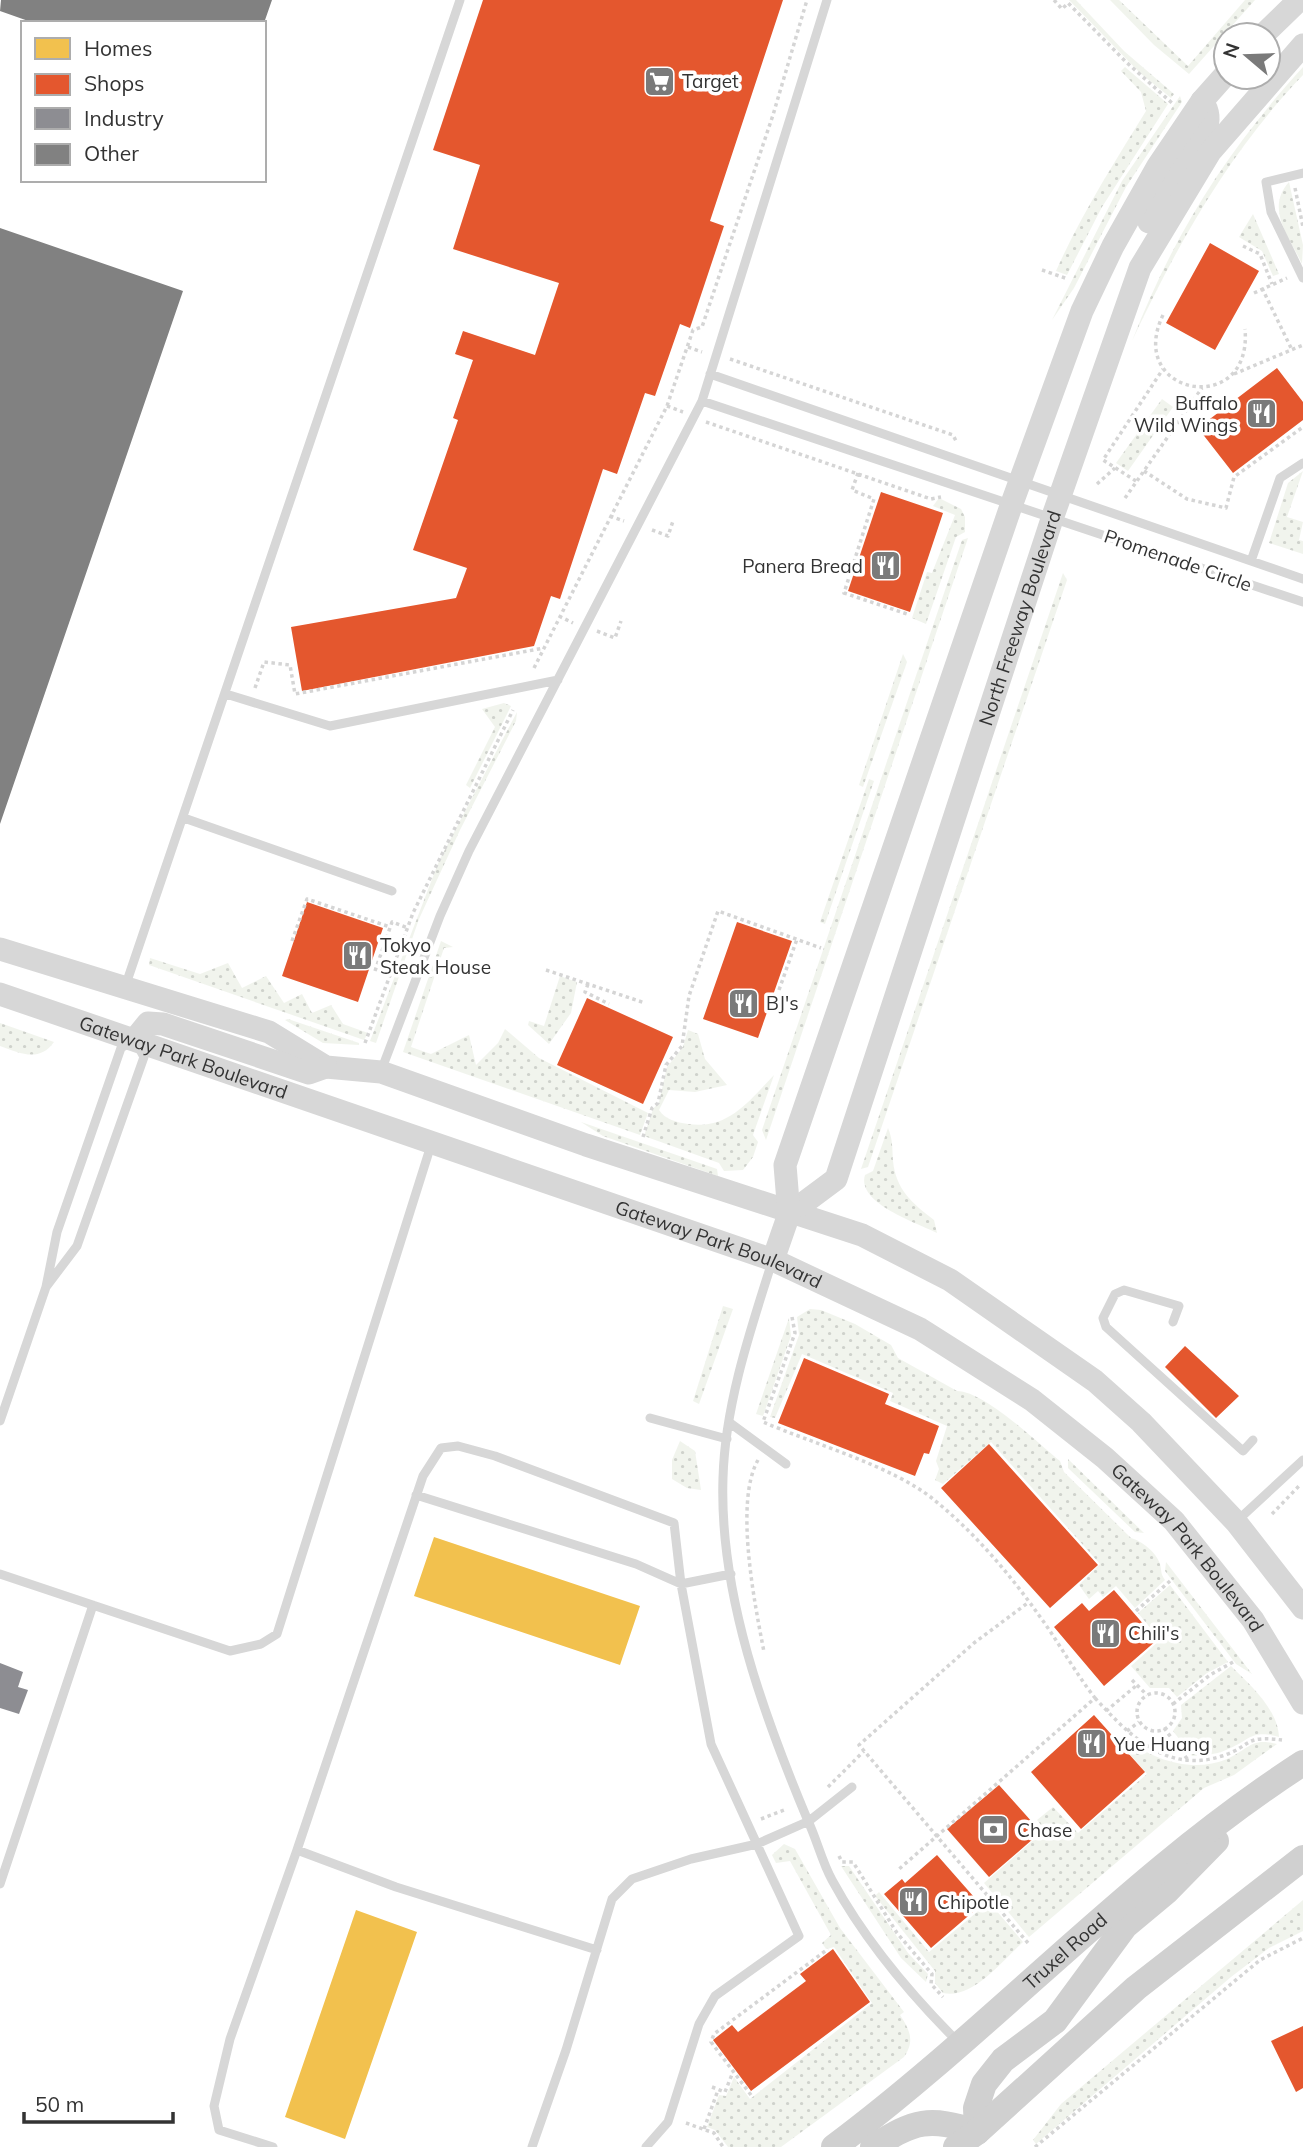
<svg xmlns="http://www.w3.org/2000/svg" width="1303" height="2147" viewBox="0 0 1303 2147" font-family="Mulish,sans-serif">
  <defs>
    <pattern id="grass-dots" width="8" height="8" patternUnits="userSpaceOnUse" patternTransform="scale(1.75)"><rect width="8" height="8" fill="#f1f4ed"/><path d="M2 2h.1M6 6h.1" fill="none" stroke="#cfd2cc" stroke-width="1.8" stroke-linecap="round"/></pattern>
  </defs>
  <rect width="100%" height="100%" fill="#fff"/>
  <path fill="url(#grass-dots)" d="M1069,0H1076L1124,51L1174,94L1171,98L1140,73Z
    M1110,0H1119L1188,66L1245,0H1255L1189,74L1154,45Z
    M1125,67L1168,104L1102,207L1067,275L1056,271C1081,215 1114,163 1146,111L1141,92L1121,71Z
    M1303,67V75C1229,152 1177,245 1132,341C1174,234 1225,153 1303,67Z
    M1180,96L1182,102L1126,187L1074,288L1052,320L1122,181Z
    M1289,182L1303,245L1302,264C1289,236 1265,209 1289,182Z
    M1253,214L1279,274L1273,276L1262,251L1239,237Z
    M1162,399L1173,407L1128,471L1116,463Z
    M1303,471L1287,517L1303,522L1299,540L1303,541V554L1269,543L1288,483Z
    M939,498L961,509L965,517V532L956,537L926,624L912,618L927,572L932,573L955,515L933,506Z
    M968,538L766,1140L762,1130L962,540Z
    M1063,573L1067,580L868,1167L861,1169Z
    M903,654L907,662L863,787L859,785Z
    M504,703L511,706L470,788L466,785L495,727L482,709Z
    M517,712L516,721L460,830L419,919L376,1043L370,1041L439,861Z
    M869,779L874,781L825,924L820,922Z
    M441,941L453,947L444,948L411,1047L431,1054L469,1035L476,1065L498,1043L505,1029L539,1058L648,1113L640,1135L403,1052Z
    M150,958L200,974L228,963L242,988L266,976L284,1003L302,994L312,1013L331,1005L343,1024L368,1033L364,1040L149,965Z
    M560,976L577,982L571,1013L549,1044L528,1025L529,1021L544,1026Z
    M288,1019L359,1043V1045L323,1043L285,1020Z
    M0,1023L54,1042C39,1063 20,1053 0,1046Z
    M688,1030L698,1034L705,1059L727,1085L695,1092L669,1090L659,1110C666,1120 676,1122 688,1124C728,1130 749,1101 774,1075L753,1135L758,1142L753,1157L743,1170L724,1171L719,1163L644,1136L653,1109L659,1102L667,1067L683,1047Z
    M581,1122L717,1169L718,1176L603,1136Z
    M888,1128C893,1140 892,1148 893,1161C896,1190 912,1203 934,1220L937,1233C917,1223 856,1203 865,1175L873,1171Z
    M723,1306L733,1309L699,1404L693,1401Z
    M810,1309L821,1310L855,1324L891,1345L898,1358L957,1391C984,1391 1038,1443 1060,1461L1064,1472L1131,1538C1142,1541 1156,1552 1160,1564C1162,1571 1160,1573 1165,1580L1135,1608L1116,1586L1103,1597L1098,1591L1089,1599L1079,1585L1100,1564L991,1442L943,1484L935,1480L939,1469L936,1461L947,1426L890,1401L893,1393L802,1354L775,1418L770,1417L799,1335L797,1317Z
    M789,1318L791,1336L763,1416L756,1414Z
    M680,1441L695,1451L701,1490L687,1488L672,1479V1460Z
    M1068,1459L1144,1533L1135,1532L1068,1468Z
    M1166,1562L1252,1674L1236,1664L1165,1571Z
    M1170,1585L1228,1662L1207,1673L1177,1697L1169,1688H1150L1131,1666L1160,1640L1138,1613Z
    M1231,1666C1249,1684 1278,1709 1279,1737C1250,1729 1250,1741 1226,1750C1215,1755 1204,1755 1192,1756L1173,1731L1182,1718L1181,1705Z
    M1128,1739C1153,1761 1194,1773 1227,1759C1249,1749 1251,1737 1277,1744L1234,1775L1204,1788L1029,1937L984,1883L1045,1830L1037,1820L1053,1807L1078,1833L1147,1774L1121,1744Z
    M784,1844L795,1849L840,1928L904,2012L900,2015C910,2030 915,2041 904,2057L781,2147H728L715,2130L707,2127L719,2095L726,2096L734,2077L750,2099L872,2003L834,1947L826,1949L822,1943L831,1935L790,1861L776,1863L772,1855Z
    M841,1866H849L908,1953L928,1974L926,1982L901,1958Z
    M879,1892L929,1952L989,1902L1023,1942C1003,1960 972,2000 943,1993L935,1983V1971L875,1896Z
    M1303,1900V1931L1269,1948L1231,1977L1036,2144L1033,2140L1061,2104Z"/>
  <path fill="#f2c14e" d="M434,1537L640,1606L620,1665L414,1596Z
    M356,1910L417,1932L345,2139L285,2117Z"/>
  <path fill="#e4572e" d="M483,0H783L710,221L724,226L690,328L680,324L655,396L645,393L617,474L603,469L560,599L551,596L534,646L302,691L291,627L456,598L467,568L413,550L458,420L453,418L473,360L455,354L463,331L535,355L559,283L453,249L480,165L433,150Z
    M1210,243L1259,271L1215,350L1166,323Z
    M1277,368L1303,402V420L1233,473L1198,428Z
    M881,492L943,513L910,612L848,591Z
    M307,902L383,928L358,1002L282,976Z
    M737,922L792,941L758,1038L703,1019Z
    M587,998L673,1037L643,1104L557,1065Z
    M1185,1346L1239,1396L1216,1418L1165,1367Z
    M804,1358L889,1394L885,1404L939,1426L929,1454L924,1453L915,1476L778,1423Z
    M989,1444L1098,1565L1050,1608L941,1488Z
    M1114,1590L1157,1640L1104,1686L1054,1627L1082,1603L1089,1611Z
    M1094,1715L1145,1772L1081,1829L1031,1772Z
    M999,1785L1041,1832L989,1877L947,1829Z
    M937,1855L981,1905L931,1948L884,1894L902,1879L905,1883Z
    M833,1949L870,2002L751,2091L713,2040L732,2025L738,2032L806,1981L800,1974Z
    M1303,2026V2088L1296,2092L1271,2041Z"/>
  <path fill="#8d8d92" d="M0,1663L23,1672L18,1687L28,1690L19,1714L0,1708Z"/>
  <path fill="#818181" d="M1,0H272L264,23H34L0,11Z
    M0,228L183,291L0,824Z"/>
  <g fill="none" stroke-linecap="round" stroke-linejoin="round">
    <path stroke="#d5d5d5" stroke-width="3.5" stroke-dasharray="3.5 3.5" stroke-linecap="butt" d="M1054,0L1062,9L1068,3L1125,61L1172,103
      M1295,188L1303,227
      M1243,246L1260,254L1272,284
      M1042,270L1068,279
      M1262,288L1292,350
      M1254,293L1287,278
      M1163,315C1124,396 1253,419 1245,329
      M688,347L702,352
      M730,359L953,435L957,443
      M1234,374L1303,345
      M667,406L683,412
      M706,422L931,499L941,497
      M1144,471L1187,499L1226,508L1234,477L1303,427
      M858,473L852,490L874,499L844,593L910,615
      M1136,481L1103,460L1163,369
      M1097,484L1115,468
      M1125,498L1202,388
      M610,516L624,521
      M652,530L668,536L673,521
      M559,616L573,623
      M597,631L615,638L621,621
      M534,668L667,406L693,330L702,327L773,115L807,0
      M255,688L264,662L290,665L295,694L544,648
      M292,941L307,899L390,927
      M546,970L645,1003
      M375,971L392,922L408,928
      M588,984L585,992L609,1004
      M779,990L797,939
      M365,1043L413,913L513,710
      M643,1137L652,1108L658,1103L666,1065L682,1046L689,996L718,911L821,948
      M792,1317L795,1333L763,1422C812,1443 894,1467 933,1499C973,1531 1009,1573 1038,1614C1058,1641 1074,1671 1095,1698L898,1870
      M758,1460C734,1502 755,1605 764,1652
      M1272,1514L1299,1486
      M1136,1611L1170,1581
      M1132,1680L1147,1695
      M1137 1712a19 19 0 1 1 38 0a19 19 0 1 1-38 0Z
      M1095,1698C1129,1735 1166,1774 1222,1756C1253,1746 1242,1735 1282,1740
      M1173,1704L1210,1675L1233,1662
      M1106,1711L1137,1685
      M1164,1728L1188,1760
      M1127,1731L1139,1722
      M828,1787L864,1751
      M761,1819L787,1809
      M839,1856L842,1862H853L897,1933L932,1974L931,1984L943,1997
      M1028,1943L859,1745L974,1643L1029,1602
      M712,2087L725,2092L733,2072
      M751,2095L711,2042L714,2034L828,1949
      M686,2123L714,2133L723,2147
      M704,2129L718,2090
      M1035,2147L1260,1960L1303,1938"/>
    <path stroke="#d7d7d7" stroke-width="9" d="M1303,173L1266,182L1271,212L1303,278
      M710,374L1303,579
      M702,401L1303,602
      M1251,561L1280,478L1303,463
      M226,694L330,726L558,680
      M184,818L392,891
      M125,987L460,0
      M381,1071L440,916L469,851L702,401L827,0
      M772,1262C750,1331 725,1405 723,1478C719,1594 764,1716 808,1821C817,1840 822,1862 832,1880C865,1941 910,1994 959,2043
      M46,1287L77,1246L144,1057L138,1046
      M1173,1322L1179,1306L1124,1290L1115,1294L1103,1318L1106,1327L1243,1451L1253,1440
      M650,1418L727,1439
      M0,1421L46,1287L57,1232L121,1048L129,1043
      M730,1423L786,1464
      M416,1495L636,1564L681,1584L731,1574
      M1238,1520L1303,1460
      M0,1574L230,1651L261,1644L277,1634L432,1142
      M0,1884L93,1605
      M597,1950L396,1887L297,1850L423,1476L441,1448L458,1446L495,1456L674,1523L681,1584L711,1744L799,1936L715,1996L699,2024L668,2122L646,2147
      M273,2147L219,2130L214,2106L230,2039L297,1850
      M532,2147L566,2050L612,1899L632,1879L691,1859L757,1844L809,1821L852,1787"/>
    <g stroke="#d7d7d7" stroke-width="23">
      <path d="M1263,35L1299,0"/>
      <path d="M1149,222L1205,131C1210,120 1209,111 1202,101"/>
      <path d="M0,949L269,1032L326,1067L381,1072L586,1145L862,1235L950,1280L1095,1381L1141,1422L1236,1522L1303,1608"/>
      <path id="s1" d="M0,994L773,1260L920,1329L1032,1400L1105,1458L1174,1521L1253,1620L1303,1703"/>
      <path d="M135,1039L148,1023L163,1024L309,1073L326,1067"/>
      <path id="s2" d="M789,1214L836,1179L1053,516L1140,268L1210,152L1303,45"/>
      <path d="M773,1260L789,1214L785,1165L1011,506L1082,311L1113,246L1158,166L1202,101L1226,74"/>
    </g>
    <g stroke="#d0d0d0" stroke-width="26">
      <path d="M977,2132L976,2108L984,2084L1003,2060L1055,2021L1125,1926L1167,1891L1216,1841"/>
      <path id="s3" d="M834,2147C997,2025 1132,1873 1303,1763"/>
      <path d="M873,2147C916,2120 928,2117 977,2132"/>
      <path d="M956,2147L977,2132L1136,1988L1303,1858"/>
    </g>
  </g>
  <defs>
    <symbol id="supermarket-square" viewBox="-11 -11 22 22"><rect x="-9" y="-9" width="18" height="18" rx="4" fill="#7a7a7a" stroke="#fff"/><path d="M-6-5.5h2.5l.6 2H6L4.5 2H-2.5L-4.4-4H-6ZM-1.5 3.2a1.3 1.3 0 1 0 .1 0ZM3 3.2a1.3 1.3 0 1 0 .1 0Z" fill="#fff"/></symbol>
    <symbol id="restaurant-square" viewBox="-11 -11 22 22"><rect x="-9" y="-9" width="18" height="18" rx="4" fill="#7a7a7a" stroke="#fff"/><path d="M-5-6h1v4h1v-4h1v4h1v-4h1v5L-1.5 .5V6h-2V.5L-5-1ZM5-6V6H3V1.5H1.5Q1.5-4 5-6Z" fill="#fff"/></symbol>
    <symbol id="bank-square" viewBox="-11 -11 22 22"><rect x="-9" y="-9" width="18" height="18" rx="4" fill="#7a7a7a" stroke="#fff"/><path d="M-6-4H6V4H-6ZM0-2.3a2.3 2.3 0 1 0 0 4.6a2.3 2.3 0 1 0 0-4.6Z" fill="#fff"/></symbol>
  </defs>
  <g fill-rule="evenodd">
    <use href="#supermarket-square" x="642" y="64" width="35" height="35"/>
    <use href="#restaurant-square" x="1244" y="396" width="35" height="35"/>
    <use href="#restaurant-square" x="868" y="548" width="35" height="35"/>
    <use href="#restaurant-square" x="340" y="938" width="35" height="35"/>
    <use href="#restaurant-square" x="726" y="986" width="35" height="35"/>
    <use href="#restaurant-square" x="1088" y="1616" width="35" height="35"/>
    <use href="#restaurant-square" x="1074" y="1726" width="35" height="35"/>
    <use href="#bank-square" x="976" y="1812" width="35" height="35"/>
    <use href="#restaurant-square" x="896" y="1884" width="35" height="35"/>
  </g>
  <g text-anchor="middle" stroke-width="7" stroke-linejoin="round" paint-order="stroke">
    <g font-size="19" fill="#333" stroke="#fff" text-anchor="start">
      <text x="682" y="88">Target</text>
      <text x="1238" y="410" text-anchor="end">Buffalo<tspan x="1238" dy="22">Wild Wings</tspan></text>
      <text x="863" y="573" text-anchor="end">Panera Bread</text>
      <text x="380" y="952">Tokyo<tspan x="380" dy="22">Steak House</tspan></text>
      <text x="766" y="1010">BJ's</text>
      <text x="1128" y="1640">Chili's</text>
      <text x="1114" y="1751">Yue Huang</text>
      <text x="1017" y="1837">Chase</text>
      <text x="937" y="1909">Chipotle</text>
    </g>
    <g font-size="19" fill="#333" stroke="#fff">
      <text transform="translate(1178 560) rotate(19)" y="7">Promenade Circle</text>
      <text dy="7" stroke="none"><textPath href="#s2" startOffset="649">North Freeway Boulevard</textPath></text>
      <text dy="7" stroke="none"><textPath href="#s1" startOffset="194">Gateway Park Boulevard</textPath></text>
      <text dy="7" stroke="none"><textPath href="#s1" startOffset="761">Gateway Park Boulevard</textPath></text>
      <text dy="7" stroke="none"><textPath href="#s1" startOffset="1328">Gateway Park Boulevard</textPath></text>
      <text dy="7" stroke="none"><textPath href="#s3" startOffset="303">Truxel Road</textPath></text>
    </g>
  </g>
  <rect x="21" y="21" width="245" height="161" fill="#ffffff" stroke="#adadad" stroke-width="2"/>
  <rect x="35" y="38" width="35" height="21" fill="#f2c14e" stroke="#adadad" stroke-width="2"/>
  <text x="84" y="56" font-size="21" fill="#333333">Homes</text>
  <rect x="35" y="74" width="35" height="21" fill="#e4572e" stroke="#adadad" stroke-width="2"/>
  <text x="84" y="91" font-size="21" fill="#333333">Shops</text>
  <rect x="35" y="108" width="35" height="21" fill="#8d8d92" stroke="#adadad" stroke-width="2"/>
  <text x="84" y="126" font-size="21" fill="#333333">Industry</text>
  <rect x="35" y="144" width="35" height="21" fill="#818181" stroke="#adadad" stroke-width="2"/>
  <text x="84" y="161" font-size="21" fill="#333333">Other</text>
  <g transform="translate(1247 56) rotate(289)"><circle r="33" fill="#ffffff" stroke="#adadad" stroke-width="2"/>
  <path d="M0-5L12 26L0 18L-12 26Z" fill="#7a7a7a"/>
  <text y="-10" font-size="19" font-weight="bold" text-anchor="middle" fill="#333333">N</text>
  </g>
  <path d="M24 2112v10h149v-10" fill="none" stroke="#333333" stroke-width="3.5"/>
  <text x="35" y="2112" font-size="21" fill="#333333" stroke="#ffffff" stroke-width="5" paint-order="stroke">50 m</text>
</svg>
